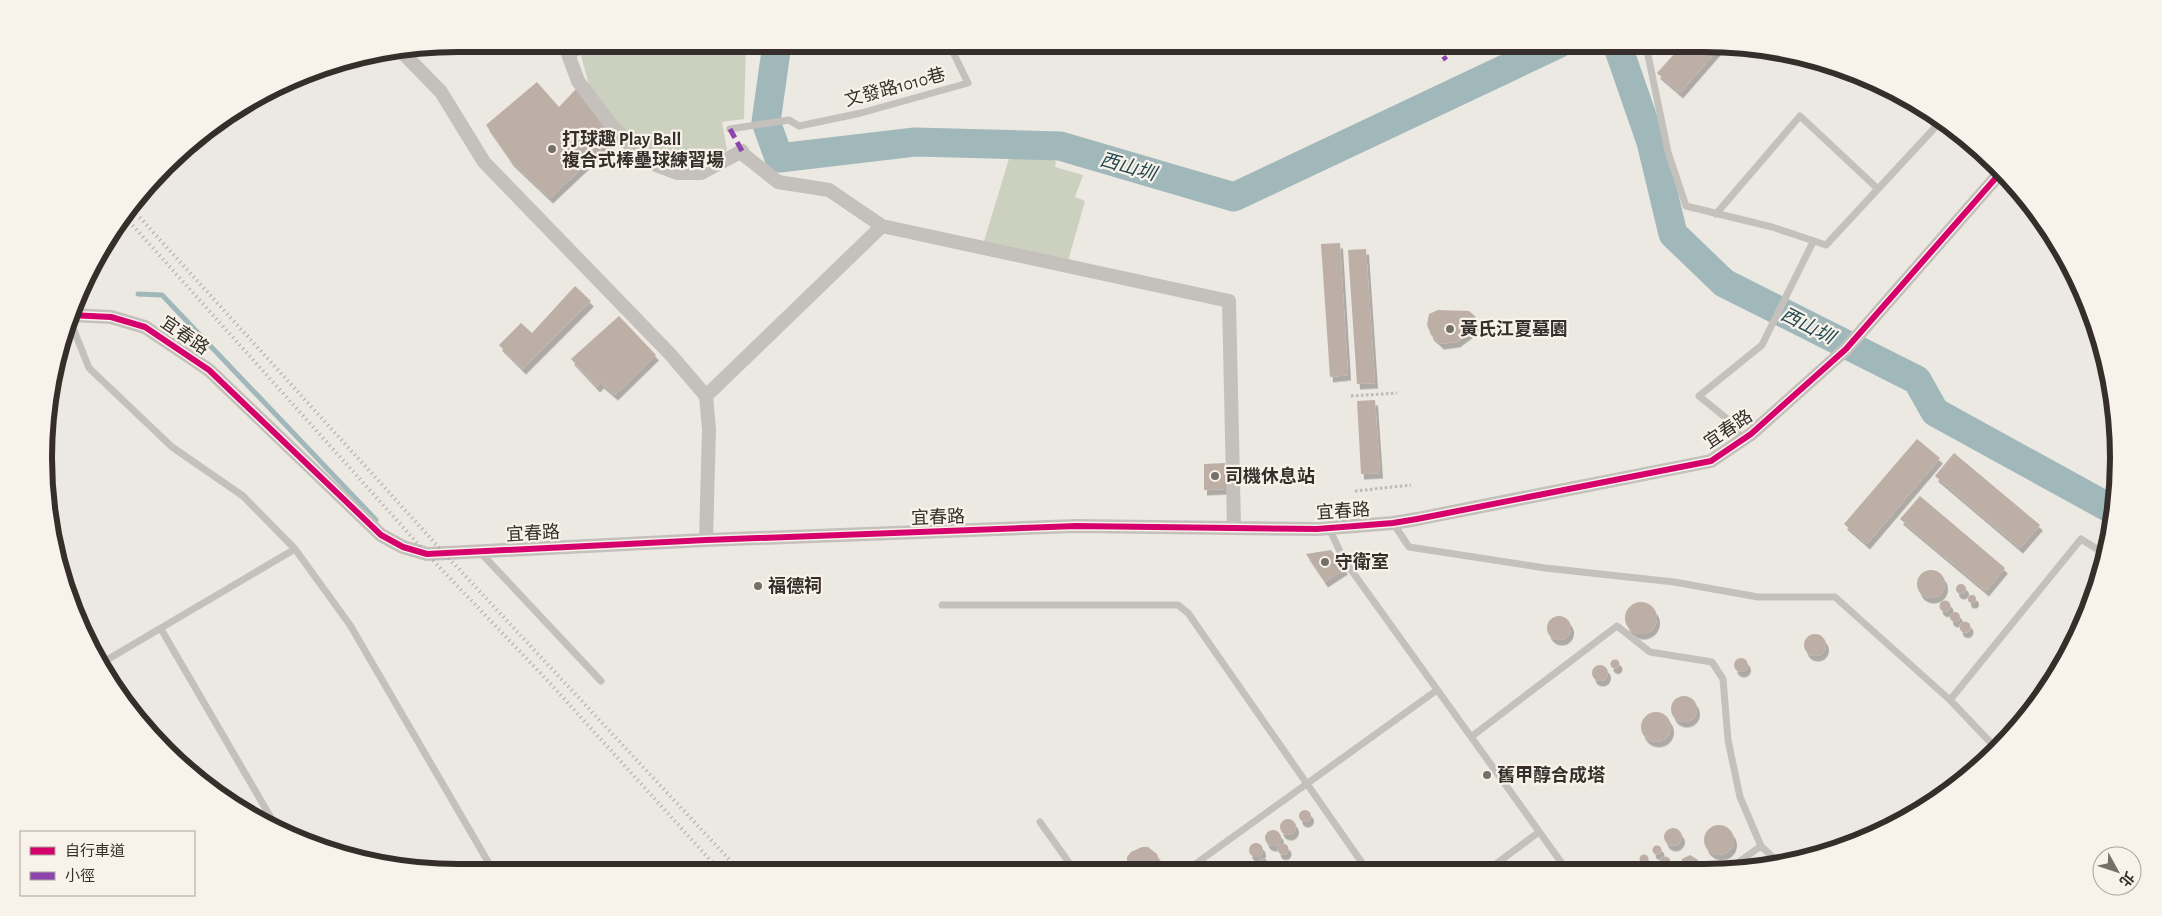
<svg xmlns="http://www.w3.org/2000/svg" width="2162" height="916" viewBox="0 0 2162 916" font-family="'Alegreya Sans','Noto Sans TC',sans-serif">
  <defs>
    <filter id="shadow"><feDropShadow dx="3" dy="5.5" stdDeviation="0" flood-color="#0004"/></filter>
  </defs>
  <rect width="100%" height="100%" fill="#ece8e2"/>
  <path fill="#ccd0be" d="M578,44H746L744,119L722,122L727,150L721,155L691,168L674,166L651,156L621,131L589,85Z
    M1012,149L1056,161L1055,167L1083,175L1075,197L1085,201L1068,261L984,241Z"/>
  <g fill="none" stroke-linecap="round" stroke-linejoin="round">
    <path stroke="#a0b8ba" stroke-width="5" d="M138,294L162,295L376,520"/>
    <path stroke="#a0b8ba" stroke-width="29" d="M777,44L766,122L779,158L915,142L1060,146L1234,197L1558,44
      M1617,44L1651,142L1673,234L1724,283L1917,380L1935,412L2115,511"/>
  </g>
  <path fill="#beafa6" filter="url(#shadow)" d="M1683,44H1704L1721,46L1680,93L1657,73Z
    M537,82L559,107L577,88L616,136L550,198L511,161L486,125Z
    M1340,243L1348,375L1330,377L1321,244Z
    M1366,249L1375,383L1357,384L1348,250Z
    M575,286L591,301L523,369L499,345L521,323L532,333Z
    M1438,310L1469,311L1475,316L1477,323L1469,333L1457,342L1441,344L1431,335L1427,325L1429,314Z
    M619,316L656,355L615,395L601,383L597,387L571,359Z
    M1375,400L1380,473L1361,474L1357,401Z
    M1917,439L1940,458L1867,544L1844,524Z
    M1954,453L2040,525L2020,548L1935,476Z
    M1225,463V489L1204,490V464Z
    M1920,496L2005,568L1986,591L1900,519Z
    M1331,550L1345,569L1325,582L1306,554Z
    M1917 584a14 14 0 1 1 28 0a14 14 0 1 1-28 0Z
    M1956 589a5 5 0 1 1 10 0a5 5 0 1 1-10 0Z
    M1968 599a4 4 0 1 1 8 0a4 4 0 1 1-8 0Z
    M1939.5 606a5.5 5.5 0 1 1 11 0a5.5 5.5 0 1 1-11 0Z
    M1625 618a16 16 0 1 1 32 0a16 16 0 1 1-32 0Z
    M1950 617a5 5 0 1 1 10 0a5 5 0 1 1-10 0Z
    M1547 628a12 12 0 1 1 24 0a12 12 0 1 1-24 0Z
    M1959.5 627a5.5 5.5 0 1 1 11 0a5.5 5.5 0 1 1-11 0Z
    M1804 645a11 11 0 1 1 22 0a11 11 0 1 1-22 0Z
    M1734 665a7 7 0 1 1 14 0a7 7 0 1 1-14 0Z
    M1610.5 664a4.5 4.5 0 1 1 9 0a4.5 4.5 0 1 1-9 0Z
    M1592 673a8 8 0 1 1 16 0a8 8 0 1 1-16 0Z
    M1671 709a13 13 0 1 1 26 0a13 13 0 1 1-26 0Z
    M1641 727a15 15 0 1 1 30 0a15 15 0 1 1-30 0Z
    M1299 816a6 6 0 1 1 12 0a6 6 0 1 1-12 0Z
    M1280 827a8 8 0 1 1 16 0a8 8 0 1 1-16 0Z
    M1704 840a15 15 0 1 1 30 0a15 15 0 1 1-30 0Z
    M1664 837a9 9 0 1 1 18 0a9 9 0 1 1-18 0Z
    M1265 838a8 8 0 1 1 16 0a8 8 0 1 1-16 0Z
    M1249 850a7 7 0 1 1 14 0a7 7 0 1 1-14 0Z
    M1277.5 849a5.5 5.5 0 1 1 11 0a5.5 5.5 0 1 1-11 0Z
    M1652.5 850a4.5 4.5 0 1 1 9 0a4.5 4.5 0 1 1-9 0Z
    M1142,847H1148L1157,854L1161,866L1160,870H1127V857L1131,852Z
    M1639.5 859a4.5 4.5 0 1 1 9 0a4.5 4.5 0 1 1-9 0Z
    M1690,855L1698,860L1700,869H1680L1682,859Z
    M1659.5 862a5.5 5.5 0 1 1 11 0a5.5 5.5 0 1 1-11 0Z
    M1258.5 863a4.5 4.5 0 1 1 9 0a4.5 4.5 0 1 1-9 0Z
    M1652,863L1655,864L1657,869H1647L1649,864Z"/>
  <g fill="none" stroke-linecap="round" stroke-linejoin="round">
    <path stroke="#bdb9b4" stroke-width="3" stroke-dasharray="2.5 2.5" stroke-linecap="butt" d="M1351,396L1397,393
      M1355,491L1411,485"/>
    <path stroke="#c4c0bb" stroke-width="7" d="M1643,44L1648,55L1668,152L1686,206L1772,227L1826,245L1941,121
      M730,129L789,120L799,126L861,113L968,83L949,44
      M1716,214L1800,116L1878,189
      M69,318L89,368L172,447L243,496L295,549L350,625L494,872
      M1742,440L1731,422L1699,396L1762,345L1813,242
      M1393,523L1409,547L1545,568L1674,582L1758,597H1835L1950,700L1992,744L1997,747
      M1329,528L1344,560L1566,869
      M480,552L601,681
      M942,605H1178L1188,613L1367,870
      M161,629L274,823
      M98,658L105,661L295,549
      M1950,700L2081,539L2105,554
      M1471,737L1617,626L1650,652L1712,662L1723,679L1728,740L1740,797L1761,846
      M1040,822L1075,871
      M1489,869L1539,832
      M1729,869L1761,846L1779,863
      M1187,870L1437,690"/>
    <path stroke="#c4c0bb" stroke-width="14" d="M585,44L568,54L578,81L609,122L630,145L656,165L677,173H701L742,151L744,155L778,182L829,190L882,226L1229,301L1234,527
      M403,53L441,92L484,162L670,354L706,396L709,429L706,540
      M70,315L111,317L145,327L209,370L381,535L403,547L427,554L706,540L1076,526L1317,529L1393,523L1417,519L1711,461L1751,434L1846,349L2001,172
      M706,396L882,226"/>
    <path stroke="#aca9a5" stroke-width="4" stroke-dasharray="1 4" stroke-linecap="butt" d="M133,210L443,552L740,871
      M126,218L427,554L548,681L721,872"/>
    <path stroke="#8e44ad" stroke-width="5" stroke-dasharray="10 5" stroke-linecap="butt" d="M1435,44L1446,60
      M730,129L742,151"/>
    <defs>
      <path id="cycleway" d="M70,315L111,317L145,327L209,370L381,535L403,547L427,554L706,540L1076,526L1317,529L1393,523L1417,519L1711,461L1751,434L1846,349L2001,172"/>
    </defs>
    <use href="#cycleway" stroke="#f8f2ea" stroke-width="9"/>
    <use href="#cycleway" stroke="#d6006c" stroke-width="6"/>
  </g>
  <g fill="#756f6a" stroke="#f8f2ea" stroke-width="2">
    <circle cx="552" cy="149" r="5"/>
    <circle cx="1450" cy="329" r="5"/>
    <circle cx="1215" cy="476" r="5"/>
    <circle cx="1325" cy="562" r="5"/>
    <circle cx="758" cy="586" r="5"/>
    <circle cx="1487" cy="775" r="5"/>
  </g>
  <g text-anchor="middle" stroke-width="4.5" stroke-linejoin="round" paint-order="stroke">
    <g font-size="18" fill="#352e2a" stroke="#f8f2ea">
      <text transform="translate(895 87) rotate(-15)" y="6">文發路1010巷</text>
      <text transform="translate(185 335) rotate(34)" y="6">宜春路</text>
      <text transform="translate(1728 429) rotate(-34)" y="6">宜春路</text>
      <text transform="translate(1343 511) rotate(-4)" y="6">宜春路</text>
      <text transform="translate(938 517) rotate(-2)" y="6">宜春路</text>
      <text transform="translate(533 533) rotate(-3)" y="6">宜春路</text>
    </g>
    <g font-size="18" font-weight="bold" fill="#352e2a" stroke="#f8f2ea" text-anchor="start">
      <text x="562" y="145">打球趣 Play Ball<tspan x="562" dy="21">複合式棒壘球練習場</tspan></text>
      <text x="1460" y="335">黃氏江夏墓園</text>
      <text x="1225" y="482">司機休息站</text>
      <text x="1335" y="568">守衛室</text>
      <text x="768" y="592">福德祠</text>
      <text x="1497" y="781">舊甲醇合成塔</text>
    </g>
    <g font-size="19" font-style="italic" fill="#244b52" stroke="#f8f2ea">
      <text transform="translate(1128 166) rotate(16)" y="7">西山圳</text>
      <text transform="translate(1808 325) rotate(27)" y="7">西山圳</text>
    </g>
  </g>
  <path d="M0 0H2162V916H0ZM458 52H1704A406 406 0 0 1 2110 458V458A406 406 0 0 1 1704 864H458A406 406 0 0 1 52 458V458A406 406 0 0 1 458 52Z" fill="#f8f2ea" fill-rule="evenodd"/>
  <path fill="none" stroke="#352e2a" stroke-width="6" d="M458 52H1704A406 406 0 0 1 2110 458V458A406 406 0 0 1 1704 864H458A406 406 0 0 1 52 458V458A406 406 0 0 1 458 52Z"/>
  <rect x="20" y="831" width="175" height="65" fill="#f8f2ea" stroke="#aaa49d"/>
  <rect x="30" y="847" width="25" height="8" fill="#d6006c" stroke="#aaa49d"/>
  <text x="65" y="856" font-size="15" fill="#352e2a">自行車道</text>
  <rect x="30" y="872" width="25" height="8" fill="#8e44ad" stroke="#aaa49d"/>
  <text x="65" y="881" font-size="15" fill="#352e2a">小徑</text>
  <g transform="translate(2117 871) rotate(130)"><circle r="24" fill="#f8f2ea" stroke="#aaa49d"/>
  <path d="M0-4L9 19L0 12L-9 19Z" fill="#756f6a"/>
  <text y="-8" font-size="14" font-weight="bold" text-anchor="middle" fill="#352e2a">北</text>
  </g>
</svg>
